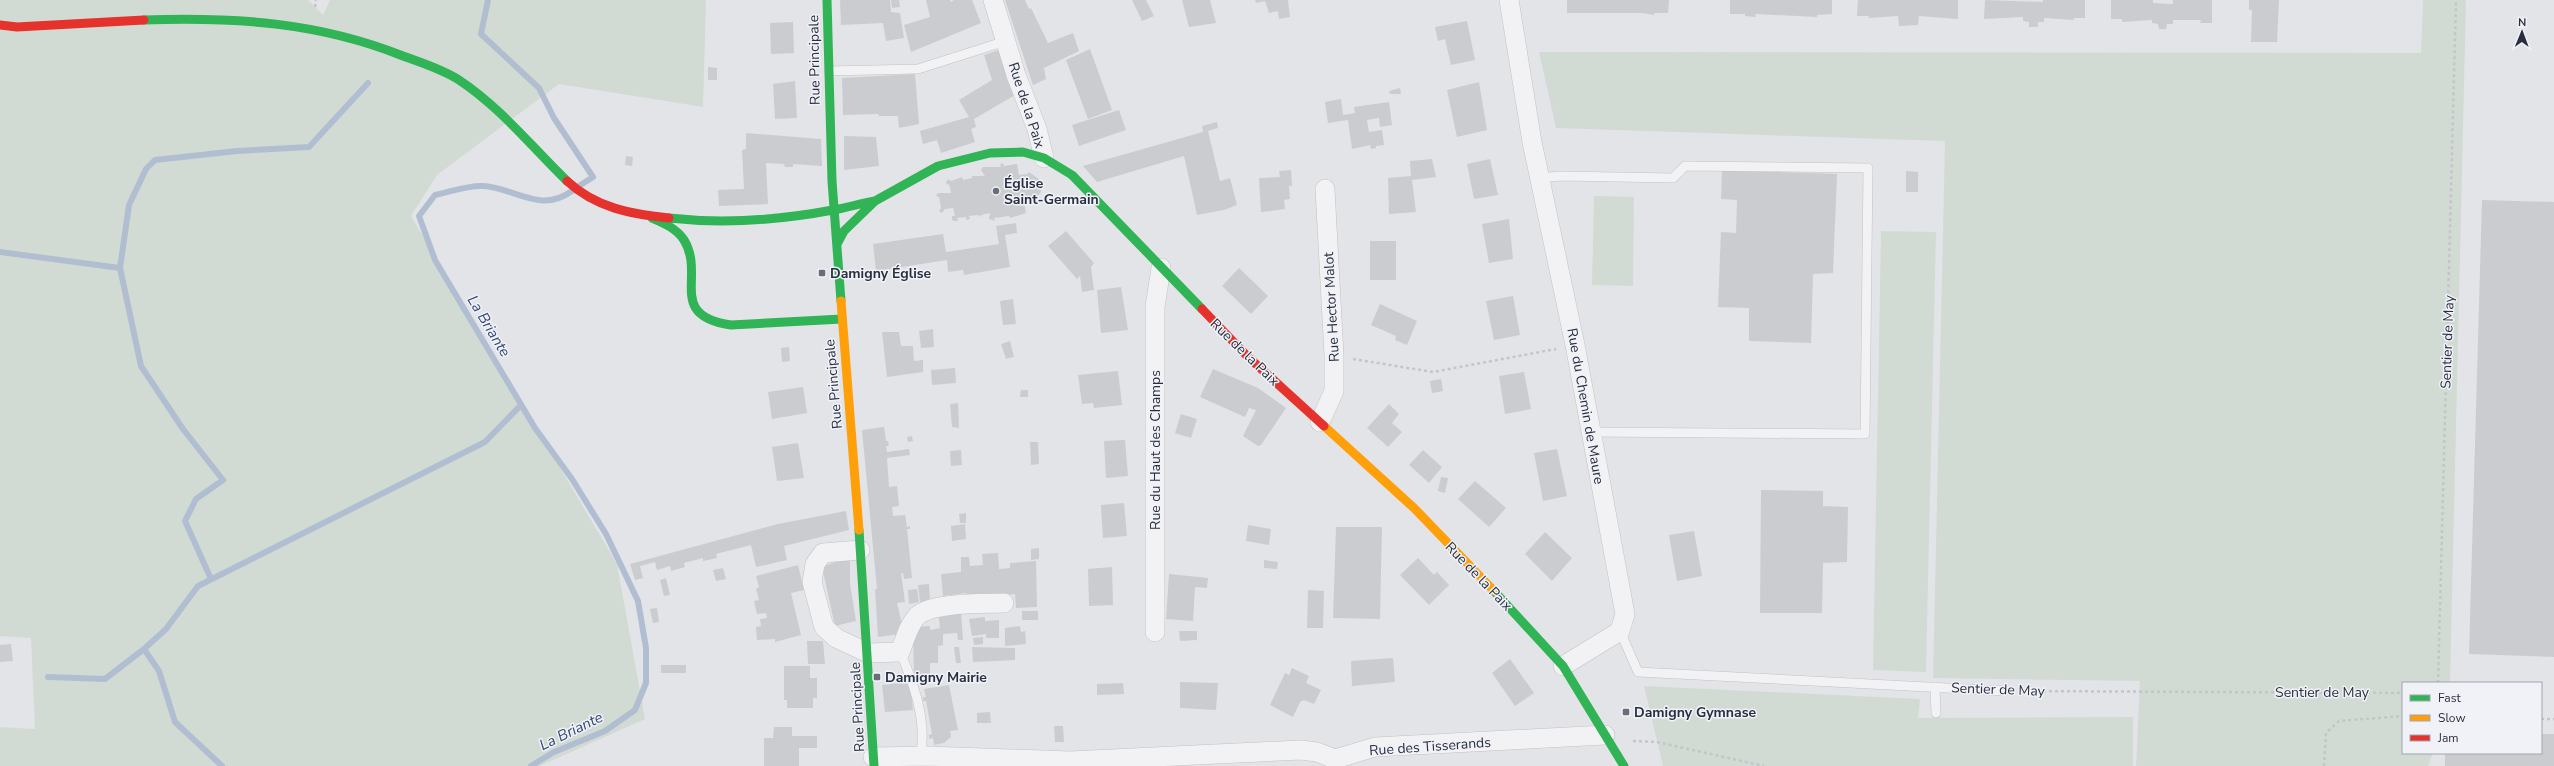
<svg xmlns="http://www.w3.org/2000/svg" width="2554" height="766" viewBox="0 0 2554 766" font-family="'Nunito Sans',sans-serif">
  <rect width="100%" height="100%" fill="#e3e4e7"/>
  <path fill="#d2dbd3" d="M0,0H308L323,15L330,0H706L703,107L559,84L437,175L411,216L617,564L645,719L540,766H0V727L35,729L31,638L0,636Z
    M2423,0H2466L2450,683H2403V753H2433L2428,766H2136L2140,681L1933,678L1945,141L1556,128L1539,52L2421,53Z
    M1594,196L1634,197L1633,286L1592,285Z
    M1881,231L1936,232L1926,672L1873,670Z
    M1644,686L1920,699L1918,718L2133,717V766H1663Z"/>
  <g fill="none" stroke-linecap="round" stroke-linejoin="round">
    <path stroke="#b1bed2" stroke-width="6" d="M488,0L481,34L539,88L554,118L593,177L579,186
      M0,252L120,268
      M211,579L185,521L196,499L223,480L183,429L141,366L120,268L129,205L146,169L155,160L237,151L309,147L368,83
      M144,649L166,629L198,586L485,442L521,405
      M48,677L105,679L144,649L159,671L175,722L222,766
      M531,766L554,752L605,731L635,710L646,683V648L638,601L606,534L572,479L535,428L435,260L419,216L435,195C450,192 468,185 483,186C516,188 540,214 572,191"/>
  </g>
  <path fill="#cbcccf" d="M840,0H890L891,12L900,13L904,38L886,41L883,23L841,25Z
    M891,0H899L900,7L892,8Z
    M926,0H950L951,2L954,0H972L981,23L911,52L904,25L930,17Z
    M1005,0H1025L1029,9L1031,8L1048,43L1073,33L1079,51L1044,68L1046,79L1033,85Z
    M1132,0H1146L1154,16L1142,21Z
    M1182,0H1210L1216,23L1189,27Z
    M1255,0H1288L1290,17L1279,19L1278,11L1269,13L1265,1L1256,3Z
    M1567,0H1669L1668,13H1654V15L1643,13H1567Z
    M1730,0H1832V14L1817,15V17L1755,14L1756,17L1745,16V14H1730Z
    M1858,0H1958V19L1919,16L1918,25L1899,26L1898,16L1868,18L1869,16H1857Z
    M1985,0L2043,2V0H2085V18H2074V20L2044,18V22H2038V27H2029V22L2023,21V17L1984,19Z
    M2111,0H2153V3L2173,4V0H2212V23H2200L2201,20H2173V24H2167L2166,29H2159L2158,24L2152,23V20L2122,22V19H2111Z
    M2249,0H2279L2277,42H2251L2252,10H2249Z
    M1467,21L1475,60L1451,65L1445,39L1438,41L1435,27Z
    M793,22L794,53L771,54L770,23Z
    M1090,49L1112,110L1088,119L1066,60Z
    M999,50L1015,95L974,119L976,127L971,129L975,142L941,153L937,140L923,144L920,131L969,117L959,100L992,80L984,55Z
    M708,67L717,68V80H708Z
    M915,74L919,124L899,128L898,116H879L878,114L843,115L842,78Z
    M795,81L797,118L775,119L773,84Z
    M1479,82L1487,130L1457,137L1447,90Z
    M1400,88L1401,94H1390L1389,91Z
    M1341,99L1343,115L1355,113L1354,107L1389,102L1392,125L1380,127L1379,118L1367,120L1369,132L1382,130L1384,145L1376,146V148L1371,149L1370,145L1352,149L1348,120L1328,123L1325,102Z
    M1119,110L1126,130L1079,146L1072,125Z
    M1217,122L1218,128L1208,131L1220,181L1230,178L1237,205L1224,210L1197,215L1184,156L1097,182L1083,166L1203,132L1202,126Z
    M746,133L821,139L822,166L793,164V167H785L784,164L766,163L768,204L719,206L718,190L744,189L742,150L746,149Z
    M844,136L876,137L879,166L844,170Z
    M626,156L633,157L632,166L625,165Z
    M1432,159L1436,177L1412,180L1416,212L1389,214L1388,178L1411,176L1410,161Z
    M1490,159L1498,195L1474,199L1467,164Z
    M1003,163L1004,166L1017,164L1019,175L1027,174L1029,172L1040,180L1041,192L1034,201L1024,202L1026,213L1010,218L1009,216L994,218L995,221L989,219L990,213L981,215L982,217L978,215L969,216L970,219L966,220V217L957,218L958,221H955L952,220V216H955L953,208L945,209L942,213L939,211L941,208L939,197L936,196L938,193H951L949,184L947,185L946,182L948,179L951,181L962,177L963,180L972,178V176H985L981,170L983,167H1001L1000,164Z
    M1291,170L1292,186H1289L1290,199L1284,200L1285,209L1261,212L1259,178L1280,177L1279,171Z
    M1722,170L1837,174L1833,273L1813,274L1811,343L1749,341V308L1718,307L1721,232L1736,233L1737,200L1721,199Z
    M1906,171L1918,172V192H1906Z
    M2482,200L2554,202V657L2469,654Z
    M1509,219L1513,259L1489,263L1482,224Z
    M1016,223L1017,233L1005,235L1010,267L964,275L963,270L948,272L947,260L876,271L873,244L943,234L946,252L999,244L996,226Z
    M1066,231L1094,263L1091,267L1094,290L1082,292L1080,276L1077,279L1048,246Z
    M1370,241H1396V280H1370Z
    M1239,268L1268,296L1251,314L1222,286Z
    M1121,287L1128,330L1101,333L1097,290Z
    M1513,296L1520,335L1494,340L1486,301Z
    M1013,299L1016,324L1003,325L1000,301Z
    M1380,304L1417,321L1407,345L1395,340L1396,336L1371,325Z
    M933,329L934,347L921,348L919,331Z
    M882,332H899L901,346H913L914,361L923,360V372L887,377Z
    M1010,341L1014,357L1006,359L1001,344Z
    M789,347L790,361L782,362L781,348Z
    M955,368L956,383L932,385L931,370Z
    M1213,369L1258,388L1286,408L1261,445L1258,446L1243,436L1256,410L1249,408L1245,417L1200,397Z
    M1118,371L1122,405L1094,408L1093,403L1082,404L1078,375Z
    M1524,372L1531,409L1505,414L1499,376Z
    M1441,379L1443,391L1432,393L1430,381Z
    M803,387L807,413L772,419L768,392Z
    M1021,390H1028V397H1020Z
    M958,403L959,428L952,427L950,404Z
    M1389,404L1399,414L1392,423L1402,432L1388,447L1367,428Z
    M1181,414L1197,419L1191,438L1175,433Z
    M884,427L886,441H888L889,446H886L887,452L909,449L910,455L887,458L889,487L897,486L899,506L892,507L893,516L905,515L907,527L910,526V529H907L912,578L904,579L903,573H901L905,602L897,603L903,628L900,634L878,637L875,589H877L862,430Z
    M912,436L913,441L908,442L907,437Z
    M1125,440L1128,476L1106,478L1104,441Z
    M1030,442H1038L1039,464L1031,465Z
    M798,443L804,478L777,481L772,447Z
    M1557,449L1567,496L1543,501L1534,453Z
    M961,450L962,465L951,466L950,451Z
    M1423,450L1442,467L1429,483L1409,465Z
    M1441,477L1448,478L1445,493L1438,491Z
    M1475,481L1506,508L1489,527L1458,499Z
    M1761,490L1823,491V506L1848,507L1847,562L1823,563L1822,613H1760Z
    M1124,503L1127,536L1103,538L1101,505Z
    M846,511L849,530L784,546L787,560L756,567L751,545L716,554L717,558L703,561V558L684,563L685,567L671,571L670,566L657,570L655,562L640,566L643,578L635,580L630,564L778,524Z
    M966,513V523H960L959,514Z
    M965,524L966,539L952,541L951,526Z
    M1248,525L1271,529L1269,545L1246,541Z
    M1336,527H1382L1380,619L1333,618Z
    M1694,531L1702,576L1677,581L1669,535Z
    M1545,532L1572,558L1552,581L1525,554Z
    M1039,548V559L1031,560V549Z
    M998,553L999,569L1010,568V563L1036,561L1037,607L1016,608L1015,594L966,598V593L943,596L941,574L961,572V557H969L970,566L983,565L982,554Z
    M850,556V584L856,621L835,626L822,567Z
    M1418,558L1434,575L1437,572L1449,585L1429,605L1400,575Z
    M1264,560L1278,562L1277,569L1264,568Z
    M798,565L804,590L791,593L801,635L775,642V639L757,640L756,627L761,626L760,619L767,618L766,613L757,614L754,601L759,600L756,589L759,587L756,576Z
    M1112,567L1113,605L1089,606L1088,569Z
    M723,568L726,579L716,581L713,570Z
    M1169,574L1208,578L1207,588L1195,587L1193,621L1166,619Z
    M666,578L670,595L664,596L660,580Z
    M929,584L930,601L920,602L918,585Z
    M917,589L919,602L909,604L908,590Z
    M1308,590L1324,591L1323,628H1307Z
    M657,608L659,622L653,623L650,609Z
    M961,610L963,640H958L957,633L943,634V645L938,646V663H930V678H914L913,632L916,627L930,626V630L940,628L938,611Z
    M1022,611H1038V620H1022Z
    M985,617V621L999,620V638H986V634L972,636L969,619Z
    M1020,626L1021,632L1025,631L1026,644L1005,646V628Z
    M1179,631H1197V640L1180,641Z
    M983,637V644L974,645L973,638Z
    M807,641H823L825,664H808Z
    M11,644L13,661L0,662V645Z
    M954,647H959L961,663H956Z
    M972,647L1015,648V660L973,662Z
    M1393,658L1395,682L1352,686L1351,661Z
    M1510,659L1534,693L1515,706L1492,673Z
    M661,665H686V673H661Z
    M784,666H810V678H817V698H813V708H787V700H784Z
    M1292,668L1309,676L1306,683L1321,690L1314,704L1304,700L1300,702L1293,717L1270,705L1285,673L1289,675Z
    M910,682L913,710L885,712L882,685Z
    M1180,682L1218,683L1216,710L1180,708Z
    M1123,683L1124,694L1097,695V684Z
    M949,685L958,730L950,731L951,737L944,743L934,745L933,738L929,739V735L932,734L926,701H923V697H926L924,689Z
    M990,712L991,723H977V713Z
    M1054,726H1063L1064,742H1055Z
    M774,727H792V736H817V748H799V766H764V738H773Z
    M2541,734H2554V766H2445V753H2541Z"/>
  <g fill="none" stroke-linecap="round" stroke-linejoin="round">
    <defs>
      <path id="lane" d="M829,71L918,69L1006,41
        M1540,178L1560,176L1673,178L1685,166L1868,168L1865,434L1590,432
        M1620,631L1638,672L2005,691
        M900,652C914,683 928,723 920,757
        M1935,687L1936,713"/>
      <path id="street" d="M993,0L1016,75L1037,129L1044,158
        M1509,0L1532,142L1575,345L1625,614L1620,631L1563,666
        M1320,422L1334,391V356L1325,189
        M860,550L823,553L815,564L812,582L824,627L836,638L868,653L900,652C905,640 908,626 917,616C933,602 983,604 1004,603
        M1155,632V307L1161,268
        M873,757L927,756L1070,761L1301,750L1317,752L1335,759L1375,747L1605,735"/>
    </defs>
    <use href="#lane" stroke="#c1c2c5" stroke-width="10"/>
    <use href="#street" stroke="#c1c2c5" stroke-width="20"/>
    <path stroke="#c4c5cb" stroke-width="2.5" stroke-dasharray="3 3" stroke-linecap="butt" d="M315,7L316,0
      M1353,359L1433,372L1556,349
      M2438,683L2456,0
      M2019,691L2403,693
      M2541,719H2554
      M1633,741L1657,742L1764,766
      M2324,766L2326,733L2339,721L2403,716"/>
    <use href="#lane" stroke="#f2f2f4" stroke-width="9"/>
    <use href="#street" stroke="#f2f2f4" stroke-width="19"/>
    <path stroke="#30b455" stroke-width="9" d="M827,0L832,181L841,301
      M144,20C235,17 318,22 403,56C422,63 442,69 459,80C500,107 532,147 567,181
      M652,218C664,223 677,229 684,240C706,276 666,315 731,325L842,319
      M669,218C723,224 780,220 833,210C847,208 861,203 875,201
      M837,244L844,231L875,201L938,166L990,153L1023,152L1044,158L1072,175L1202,309
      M859,530L874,766
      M1494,591L1563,666L1624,766"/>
    <path stroke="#ff9f0a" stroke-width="9" d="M841,301L859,530
      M1324,426L1414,508L1494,591"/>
    <path stroke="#e5322d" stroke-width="9" d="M0,25L17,27L144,20
      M567,181C596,208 631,214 669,218
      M1202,309L1247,356L1324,426"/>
  </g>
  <g fill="#6a6e7b" stroke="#f0f2f7" stroke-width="1.5">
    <circle cx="996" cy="191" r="4"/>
    <rect x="818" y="269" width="8" height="8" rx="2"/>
    <rect x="873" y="673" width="8" height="8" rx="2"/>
    <rect x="1622" y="708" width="8" height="8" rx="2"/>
  </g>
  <g text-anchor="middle" stroke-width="3" stroke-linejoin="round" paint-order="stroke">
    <g font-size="14" fill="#292f41" stroke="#f0f2f7">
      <text transform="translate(814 60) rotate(-91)" y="5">Rue Principale</text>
      <text transform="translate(1027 105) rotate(72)" y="5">Rue de la Paix</text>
      <text transform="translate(1331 307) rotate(-93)" y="5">Rue Hector Malot</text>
      <text transform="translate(2447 342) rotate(-88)" y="5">Sentier de May</text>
      <text transform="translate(1245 352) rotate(44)" y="5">Rue de la Paix</text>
      <text transform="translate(833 384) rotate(-95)" y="5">Rue Principale</text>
      <text transform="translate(1586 406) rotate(80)" y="5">Rue du Chemin de Maure</text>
      <text transform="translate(1155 450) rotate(-90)" y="5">Rue du Haut des Champs</text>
      <text transform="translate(1479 576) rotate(46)" y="5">Rue de la Paix</text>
      <text transform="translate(1998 689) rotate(2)" y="5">Sentier de May</text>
      <text x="2322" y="697">Sentier de May</text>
      <text transform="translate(857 707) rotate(-93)" y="5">Rue Principale</text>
      <text transform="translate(1430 746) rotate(-4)" y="5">Rue des Tisserands</text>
    </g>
    <g font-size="14" font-weight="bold" fill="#292f41" stroke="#f0f2f7" text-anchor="start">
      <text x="1004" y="188">Église<tspan x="1004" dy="16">Saint-Germain</tspan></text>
      <text x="830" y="278">Damigny Église</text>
      <text x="885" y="682">Damigny Mairie</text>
      <text x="1634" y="717">Damigny Gymnase</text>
    </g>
    <g font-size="15" font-style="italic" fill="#334975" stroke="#f0f2f7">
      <text transform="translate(489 326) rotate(59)" y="5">La Briante</text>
      <text transform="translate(571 731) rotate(-26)" y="5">La Briante</text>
    </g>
  </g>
  <rect x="2402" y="682" width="140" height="72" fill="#f0f2f7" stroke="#a0a4ae"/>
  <rect x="2410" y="695" width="20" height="6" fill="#30b455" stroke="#a0a4ae"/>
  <text x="2438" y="702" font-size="12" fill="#292f41">Fast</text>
  <rect x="2410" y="715" width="20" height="6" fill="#ff9f0a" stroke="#a0a4ae"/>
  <text x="2438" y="722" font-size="12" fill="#292f41">Slow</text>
  <rect x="2410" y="735" width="20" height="6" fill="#e5322d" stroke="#a0a4ae"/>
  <text x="2438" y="742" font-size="12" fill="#292f41">Jam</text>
  <g transform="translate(2522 32) rotate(1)" stroke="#f0f2f7" stroke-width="3" paint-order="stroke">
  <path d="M0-3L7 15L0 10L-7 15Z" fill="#292f41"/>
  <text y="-6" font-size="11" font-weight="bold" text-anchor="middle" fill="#292f41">N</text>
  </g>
</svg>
